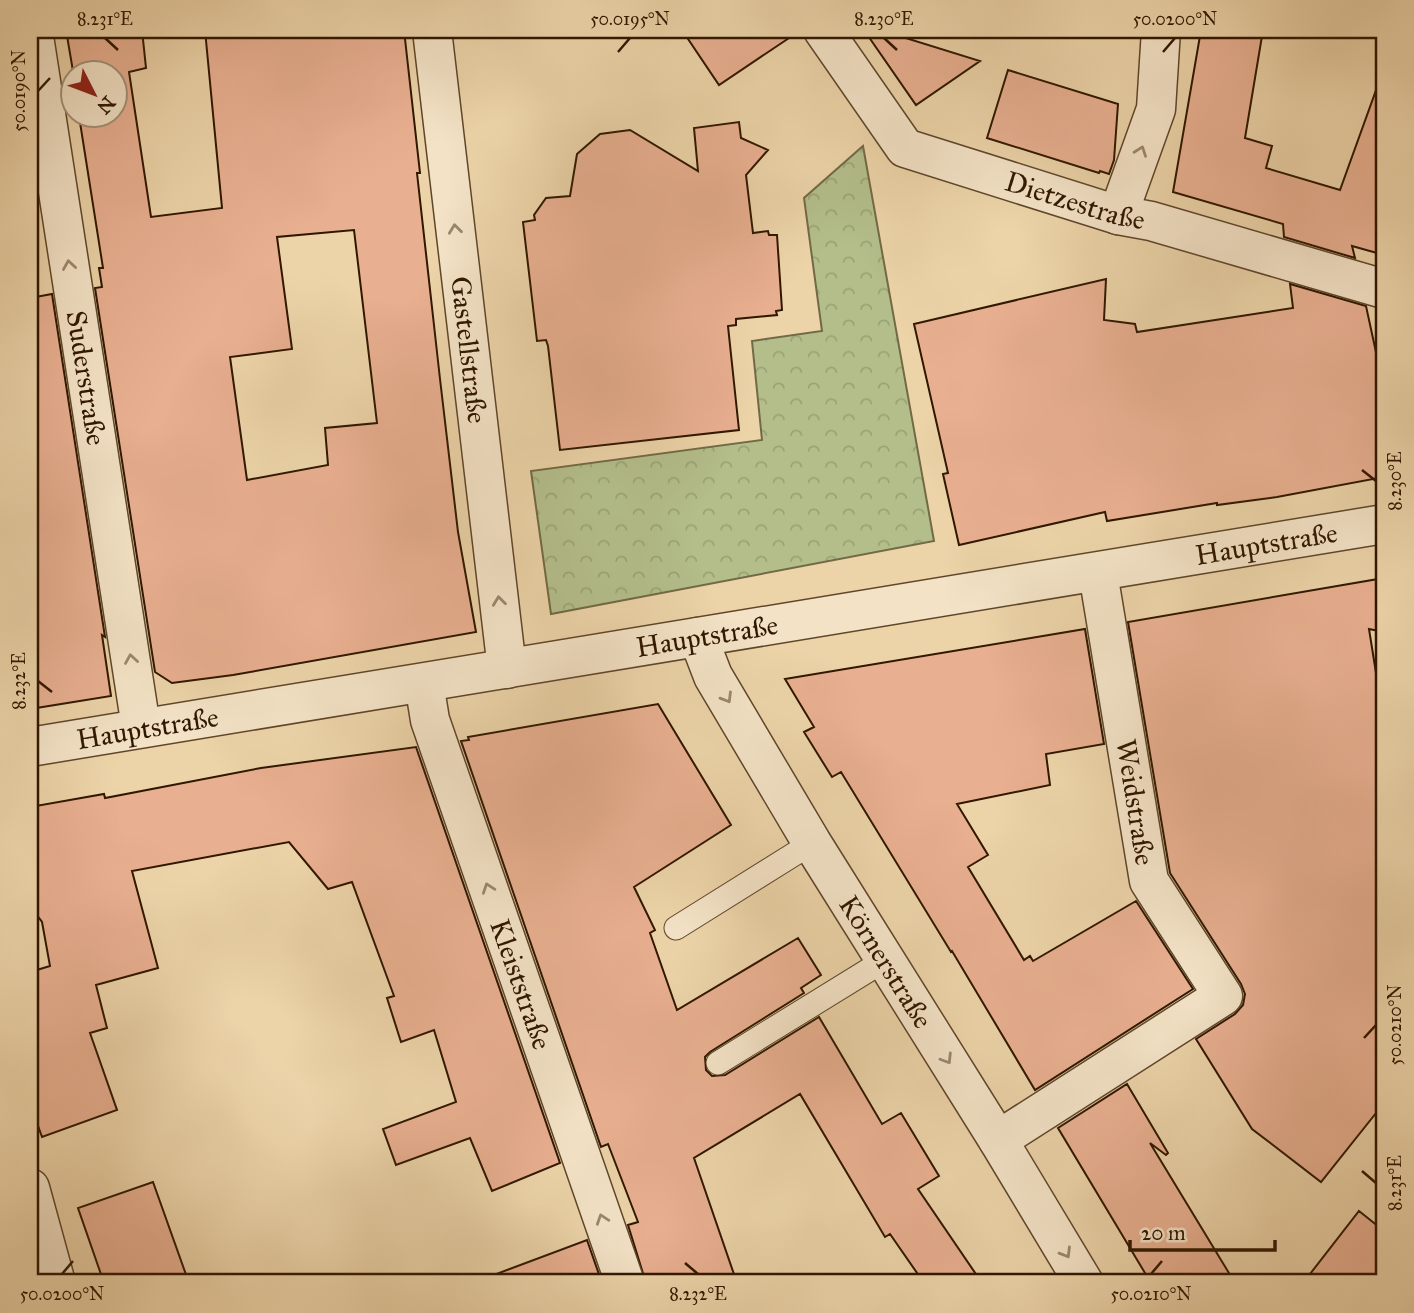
<svg xmlns="http://www.w3.org/2000/svg" width="1414" height="1313" viewBox="0 0 1414 1313" font-family="'IM FELL Great Primer',serif">
  <defs>
    <pattern id="park-crowns" width="20" height="18" patternUnits="userSpaceOnUse" patternTransform="scale(1.75)"><rect width="20" height="18" fill="#b3be8b"/><path d="M2 6a3 3 0 1 1 6 0M12 15a3 3 0 1 1 6 0" fill="none" stroke="#9aa376"/></pattern>
  </defs>
  <rect width="100%" height="100%" fill="#ecd3a8"/>
  <filter id="stains"><feTurbulence type="fractalNoise" baseFrequency=".00286" numOctaves="4"/><feColorMatrix values="0 0 0 0 .2 0 0 0 0 .09 0 0 0 0 .02 0 0 0 .5 -.17"/></filter>
  <radialGradient id="worn" r=".72"><stop offset=".6" stop-color="#630" stop-opacity="0"/><stop offset="1" stop-color="#630" stop-opacity=".3"/></radialGradient>
  <path fill="url(#park-crowns)" stroke="#726a46" stroke-width="2" d="M863,146L934,541L551,614L531,471L762,440L752,341L822,331L804,198Z"/>
  <path fill="#e8af90" stroke="#301700" stroke-width="2" fill-rule="evenodd" d="M66,30H142L146,68L129,72L151,217L222,208L205,30H404L420,173H417L440,379L458,532L476,632L233,675L172,683L155,672L95,288L102,287L99,268H103L79,116H116V74H74V77ZM354,230L377,423L325,428L328,465L247,480L230,357L292,349L277,237Z
    M682,30H801L719,85Z
    M864,30H880L980,61L916,105Z
    M1201,30H1263L1245,138L1272,146L1266,168L1340,190L1379,82L1384,83V255L1352,246L1355,258L1284,237L1283,224L1173,192Z
    M1008,70L1118,104L1114,160L1109,174L1100,171L1099,173L987,138Z
    M739,122L741,138L768,150L746,175L753,233L768,231L769,235H777L782,310L776,311L777,315L736,319V325L728,326L739,430L560,450L548,346L546,340L537,341L523,222L535,220L534,215L546,198L570,196L577,154L600,134L630,130L698,171L694,128Z
    M1106,279L1104,320L1135,324L1137,332L1293,308L1290,284L1366,306L1384,389V477L1277,497L1217,505V503L1107,521L1105,512L959,545L943,474L948,473L914,324Z
    M52,294L105,637L102,635L111,696L30,709V298Z
    M1384,578V632L1369,629L1384,723V1103L1321,1182L1252,1129L1196,1039L1235,1014L1243,1005L1245,994L1241,984L1170,873L1128,622Z
    M1085,629L1104,744L1046,754L1050,785L957,804L988,855L968,867L1024,960L1030,956L1033,961L1136,901L1193,989L1035,1090L952,951L951,952L841,772L832,777L804,732L814,727L785,679Z
    M658,704L731,825L634,887L655,930L650,933L677,1010L798,938L821,975L801,988L804,993L710,1052L705,1057L706,1070L712,1076L725,1075L819,1017L882,1124L901,1113L939,1176L918,1189L982,1283H924L890,1234L885,1237L800,1094L694,1158L737,1283H646L628,1225L638,1222L608,1144L601,1147L461,741L469,740L468,737Z
    M416,747L560,1163L492,1191L470,1138L396,1165L383,1129L456,1102L434,1030L401,1042L387,998L394,996L352,882L328,889L289,842L132,871L158,968L96,985L107,1028L90,1033L117,1110L42,1137L30,1103V972L50,966L42,922L30,906V807L104,794L105,798L261,768Z
    M1127,1084L1168,1153L1166,1155L1150,1143L1235,1283H1151L1058,1128Z
    M153,1182L189,1283H104L78,1208Z
    M1359,1211L1384,1231V1283H1303Z
    M587,1240L602,1283H484L483,1279Z"/>
  <g fill="none" stroke-linecap="round" stroke-linejoin="round">
    <defs>
      <path id="service" d="M676,928L812,843
        M718,1063L885,960"/>
      <g id="minor">
        <path id="s1" d="M33,30L141,727"/>
        <path id="s2" d="M432,30L507,669"/>
        <path id="s3" d="M823,30L905,148L1118,215L1151,221L1384,289"/>
        <path d="M1118,215L1156,109L1161,30"/>
        <path id="s4" d="M698,637L713,676L812,843L998,1140L1084,1283"/>
        <path id="s5" d="M424,683L430,720L625,1283"/>
        <path id="s6" d="M30,747L1384,524"/>
        <path d="M998,1140L1223,996L1149,881L1098,573"/>
        <path d="M30,1188L56,1283"/>
      </g>
    </defs>
    <use href="#service" stroke="#5f462a" stroke-width="25"/>
    <use href="#minor" stroke="#5f462a" stroke-width="41"/>
    <use href="#service" stroke="#f3e2c6" stroke-width="23"/>
    <use href="#minor" stroke="#f3e2c6" stroke-width="38"/>
  </g>
  <defs><path id="oneway-chevron" d="M-2-3.5L2.5 0L-2 3.5" fill="none" stroke-width="1.6" stroke-linecap="round" stroke-linejoin="round" transform="scale(1.75)"/></defs>
  <g stroke="#9b876d">
    <use href="#oneway-chevron" transform="translate(1141 151) rotate(-70)"/>
    <use href="#oneway-chevron" transform="translate(455 229) rotate(-97)"/>
    <use href="#oneway-chevron" transform="translate(69 265) rotate(-99)"/>
    <use href="#oneway-chevron" transform="translate(499 601) rotate(-97)"/>
    <use href="#oneway-chevron" transform="translate(131 659) rotate(-99)"/>
    <use href="#oneway-chevron" transform="translate(727 698) rotate(59)"/>
    <use href="#oneway-chevron" transform="translate(488 888) rotate(-109)"/>
    <use href="#oneway-chevron" transform="translate(947 1059) rotate(58)"/>
    <use href="#oneway-chevron" transform="translate(602 1219) rotate(-109)"/>
    <use href="#oneway-chevron" transform="translate(1066 1253) rotate(59)"/>
  </g>
  <path fill="none" stroke="#301700" stroke-width="2.5" d="M105,38L118,50M884,38L897,50M618,52L630,38M1163,52L1175,38M38,91L50,78M1362,470L1376,481M38,681L52,692M1364,1038L1376,1025M1362,1171L1376,1183M685,1263L698,1274M62,1274L73,1261M1151,1274L1162,1261"/>
  <g text-anchor="middle" stroke-width="5" stroke-linejoin="round" paint-order="stroke">
    <g font-size="28" fill="#301700" stroke="#f3e2c6">
      <text dy="10" stroke="none"><textPath href="#s3" startOffset="322">Dietzestraße</textPath></text>
      <text dy="10" stroke="none"><textPath href="#s2" startOffset="322">Gastellstraße</textPath></text>
      <text dy="10" stroke="none"><textPath href="#s1" startOffset="352">Suderstraße</textPath></text>
      <text dy="10" stroke="none"><textPath href="#s6" startOffset="1253">Hauptstraße</textPath></text>
      <text dy="10" stroke="none"><textPath href="#s6" startOffset="686">Hauptstraße</textPath></text>
      <text dy="10" stroke="none"><textPath href="#s6" startOffset="119">Hauptstraße</textPath></text>
      <text transform="translate(1136 802) rotate(81)" y="10">Weidstraße</text>
      <text dy="10" stroke="none"><textPath href="#s4" startOffset="376">Körnerstraße</textPath></text>
      <text dy="10" stroke="none"><textPath href="#s5" startOffset="317">Kleiststraße</textPath></text>
    </g>
  </g>
  <rect width="1414" height="1313" fill="none" stroke="#ecd3a8" stroke-width="77"/>
  <g transform="translate(94 94) rotate(132)"><circle r="33" fill="#f3e2c6" stroke="#a59177" stroke-width="2"/>
  <path d="M0-5L12 26L0 18L-12 26Z" fill="#8f2418"/>
  <text y="-10" font-size="19" font-weight="bold" text-anchor="middle" fill="#301700">N</text>
  </g>
  <path d="M1130 1240v10h145v-10" fill="none" stroke="#301700" stroke-width="3.5"/>
  <text x="1141" y="1240" font-size="21" fill="#301700" stroke="#f3e2c6" stroke-width="5" paint-order="stroke">20 m</text>
  <rect x="38" y="38" width="1338" height="1236" fill="none" stroke="#301700" stroke-width="2.5"/>
  <g font-size="18" text-anchor="middle" fill="#301700">
    <text x="105" y="25">8.231°E</text>
    <text x="630" y="25">50.0195°N</text>
    <text x="884" y="25">8.230°E</text>
    <text x="1175" y="25">50.0200°N</text>
    <text transform="translate(19 91) rotate(-90)" y="6">50.0190°N</text>
    <text transform="translate(1395 481) rotate(-90)" y="6">8.230°E</text>
    <text transform="translate(19 681) rotate(-90)" y="6">8.232°E</text>
    <text transform="translate(1395 1025) rotate(-90)" y="6">50.0210°N</text>
    <text transform="translate(1395 1183) rotate(-90)" y="6">8.231°E</text>
    <text x="62" y="1300">50.0200°N</text>
    <text x="698" y="1300">8.232°E</text>
    <text x="1151" y="1300">50.0210°N</text>
  </g>
  <rect width="100%" height="100%" filter="url(#stains)"/>
  <rect width="100%" height="100%" fill="url(#worn)"/>
</svg>
